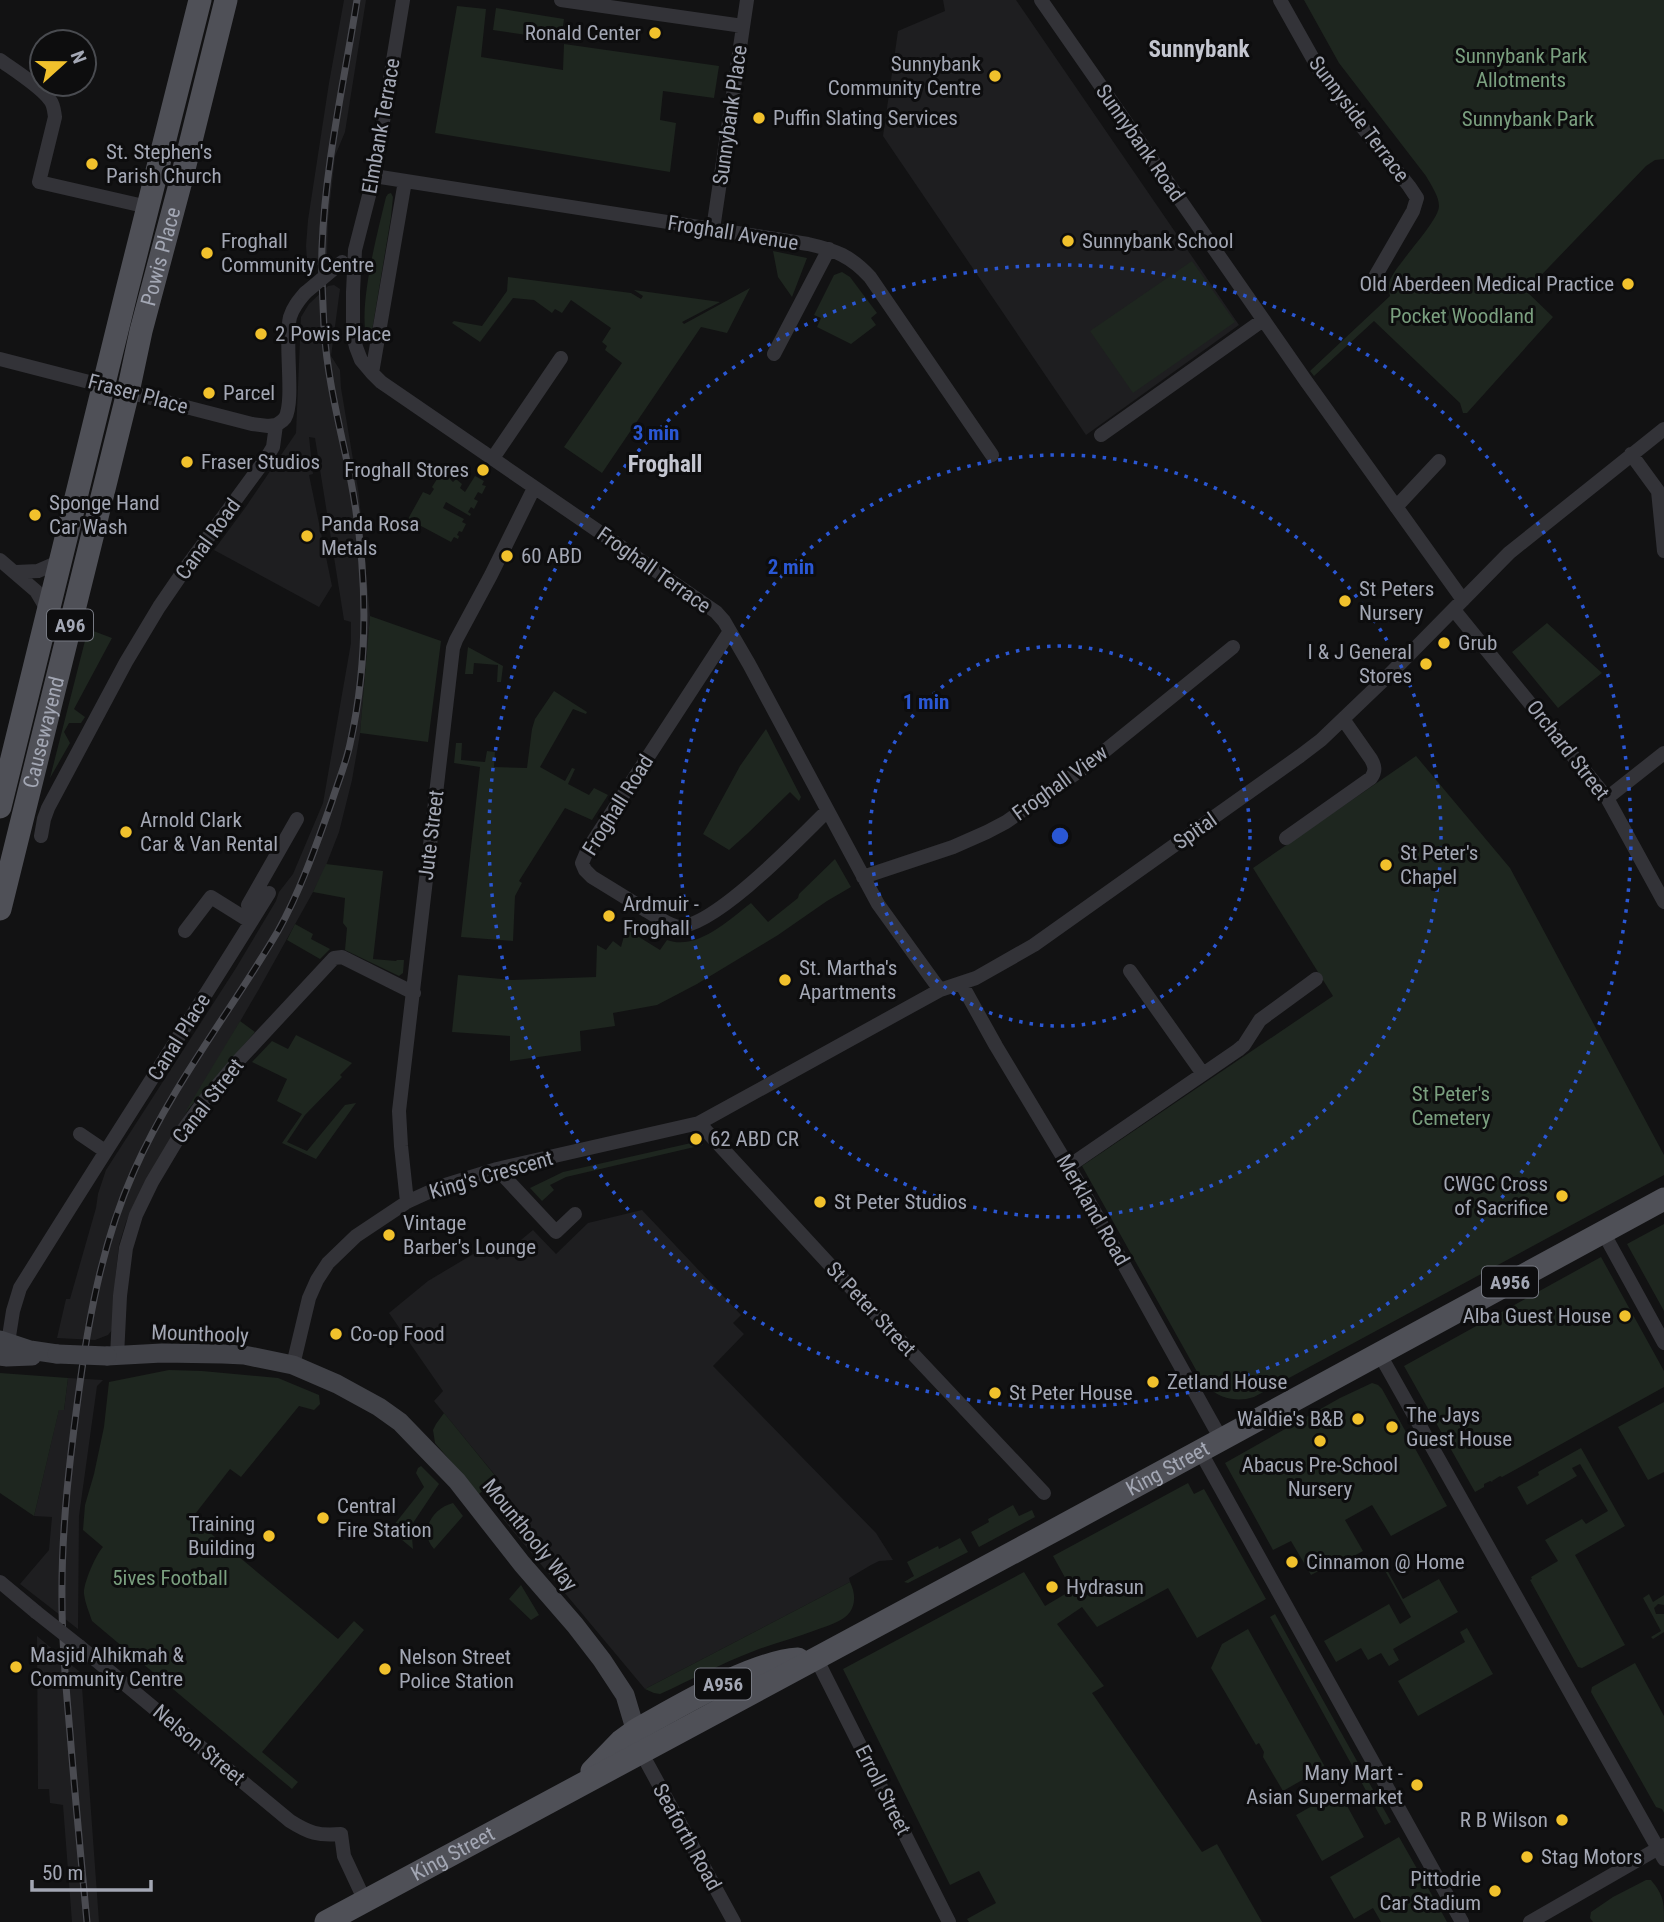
<svg xmlns="http://www.w3.org/2000/svg" width="1664" height="1922" viewBox="0 0 1664 1922" font-family="'Roboto Condensed',sans-serif">
  <rect width="100%" height="100%" fill="#121213"/>
  <path fill="#1e1e20" d="M344,0H366L345,132L335,156L328,220L327,256L308,274L306,246L308,220L329,83Z
    M943,0H1016L1239,325L1086,435L883,136L898,31L945,11Z
    M334,285L340,289L331,356L340,370L341,388L359,495L370,616L360,734L352,780L339,832L323,873L313,892L259,989L146,1182L126,1222L119,1245L116,1271L112,1330L108,1335L95,1340L57,1338L66,1299H70L96,1208L98,1194L106,1170L236,968L276,901L279,892L293,874L323,803L351,643V622L344,620L315,438L309,437L313,474L309,475L332,586L319,607L214,550L245,508L296,433L301,317L309,304L328,286Z
    M642,1210L741,1315L733,1323L744,1334L713,1366L876,1533L893,1560L879,1561L871,1565L849,1578L850,1582L645,1689L503,1519L499,1480L434,1401L443,1391L389,1313L428,1281L485,1247L497,1260L533,1230L556,1254L588,1223Z
    M68,1378L103,1380L97,1386L79,1516L78,1629L20,1584L49,1550L52,1517L34,1516L59,1409L64,1410Z
    M37,1636L81,1673L99,1922H72L63,1805L50,1803L49,1789H38Z"/>
  <path fill="#1e261f" d="M1304,0H1664V159L1655,160L1646,166L1526,291L1553,317L1467,413H1463L1460,403L1374,321L1314,376L1310,371L1390,296C1389,291 1388,284 1390,280C1398,262 1439,221 1439,206C1439,196 1431,185 1426,176L1339,63Z
    M457,6L486,9L481,57L563,70L564,44L719,66L714,98L663,91L660,120L676,123L670,172L435,133Z
    M496,8L564,19L561,40L493,30Z
    M391,193L393,197L391,217L371,337L368,342C356,312 378,231 386,197L388,194Z
    M773,251L807,258L792,297L778,277Z
    M1192,261L1235,322L1133,393L1090,331Z
    M842,272L850,277L877,313L871,318L876,325L851,344L817,327L821,318L814,315L834,275Z
    M508,277L631,293L641,299L643,296L634,290L720,302L682,322L684,324L750,288L727,333L701,327L602,473L564,447L622,363L605,350L607,346L602,342L611,328L571,300L562,313L555,309L552,313L534,300L513,298L480,342L452,323L454,321L482,326L507,291Z
    M442,471L451,476L450,479L453,482L456,479L462,484L460,488L465,492L475,476L484,481L482,485L486,486L482,494L478,492L474,499L478,501L474,509L471,507L468,512L471,514L470,516L446,502L443,508L464,519L462,522L466,524L462,532L459,531L457,535L459,536L458,539L454,537L451,542L408,519L423,492L430,495L434,489L432,487Z
    M370,616L441,641L428,742L360,733Z
    M1547,623L1602,673L1558,708L1512,652Z
    M88,629L112,638L74,709L85,717L81,723H69L64,732L70,743L50,778Z
    M468,647L503,666L501,682H497L498,665L474,663L473,674H465Z
    M554,691L587,712L586,714L573,709L540,767L565,781L572,768L575,769L568,784L589,795L594,788L608,795L592,820L565,808L519,881L522,883L515,896L513,941L461,937L480,767L454,763L456,743H462L461,760L485,762L487,751L495,752L494,767L527,768L532,729L535,719Z
    M766,729L801,797L799,801L790,792L748,833L729,850L703,834L740,766Z
    M1416,756L1510,868L1664,1155V1175L1254,1397C1232,1404 1212,1396 1200,1377L1082,1166L1333,996L1253,868Z
    M835,859L851,887L827,901L778,935L697,984L657,1005L613,1013L615,1026L580,1031L581,1051L510,1061V1036L452,1032L458,975L512,980L596,977L597,945L606,950L613,941L621,947L626,929L660,950L667,940C697,951 729,920 751,903L768,922L798,898L799,894Z
    M326,864L383,871L373,959L396,961L397,960H404L403,973L399,976L345,950L347,928L343,923L345,898L313,892Z
    M295,924L313,934L311,939L330,949L320,959L287,940Z
    M240,1021L255,1032L184,1114Z
    M296,1035L352,1063L340,1075L342,1077L305,1115L287,1142L307,1151L345,1105L356,1103L316,1159L282,1143L302,1114L277,1101L287,1079L252,1062L272,1041L288,1049Z
    M700,1141L703,1145L566,1177L550,1185L554,1190L542,1201L530,1188L563,1172Z
    M1664,1224V1311L1627,1244Z
    M1601,1257L1664,1371V1387L1502,1477L1500,1476L1492,1481L1493,1482L1490,1481L1484,1484V1487L1475,1492L1404,1366Z
    M169,1370L202,1371L278,1378L319,1395L320,1404L314,1410L299,1406L241,1477L230,1469L192,1518L338,1639L354,1621L364,1630L262,1752L298,1782L292,1789L92,1621C89,1612 85,1603 84,1594C83,1584 96,1554 103,1547L83,1530L85,1505L94,1474L104,1427L109,1382Z
    M0,1373L68,1378L64,1410H59L34,1516L0,1493Z
    M1372,1383L1378,1385L1382,1389L1447,1506L1391,1536L1372,1505L1345,1520L1363,1551L1328,1570L1326,1567L1311,1575L1291,1541L1273,1550L1225,1463L1340,1398Z
    M1664,1402V1472L1648,1480L1618,1427Z
    M444,1413L497,1478L479,1494L435,1443L433,1430L436,1424Z
    M1581,1448L1625,1526L1575,1555L1625,1645L1582,1668L1578,1667L1530,1580L1532,1579L1531,1577L1558,1561L1545,1540L1582,1519L1586,1524L1608,1511L1580,1464L1572,1468L1577,1476L1527,1505L1517,1487L1539,1475L1538,1472Z
    M421,1466L439,1484L411,1526L413,1549L390,1530L424,1487L416,1473L418,1468Z
    M1188,1483L1194,1494L1204,1489L1266,1599L1197,1638L1168,1588L1097,1627L1082,1607L1057,1624L1104,1686L1092,1693L1202,1852L1217,1844L1262,1922H969L967,1919L996,1903L979,1871L950,1885L843,1669L1024,1572L1045,1606L1072,1590L1053,1556Z
    M453,1503L463,1516L434,1549C418,1531 433,1508 453,1503Z
    M1013,1505L1019,1516L1032,1510L1035,1517L979,1547L971,1532L989,1522L988,1519Z
    M960,1538L968,1552L908,1583L904,1582L914,1576L907,1562L938,1546L939,1549Z
    M1381,1559L1403,1599L1439,1579L1458,1612L1393,1649L1399,1660L1389,1666L1381,1653L1368,1660L1361,1648L1336,1662L1324,1641L1389,1604L1400,1624L1411,1617L1379,1560Z
    M850,1582C855,1592 856,1603 850,1612C843,1622 826,1626 816,1630C796,1638 774,1643 754,1651C722,1663 691,1680 660,1694L654,1693L645,1689Z
    M521,1585L539,1615L531,1620L509,1599Z
    M1649,1594L1653,1602L1664,1595V1605L1658,1604L1654,1608L1656,1614H1664V1632L1653,1639L1651,1637L1661,1631L1643,1598Z
    M1275,1614L1391,1822L1385,1825L1270,1617Z
    M1467,1628L1493,1674L1418,1716L1398,1681L1465,1642L1460,1632Z
    M1248,1629L1325,1767L1283,1791L1263,1757L1264,1752L1259,1743L1256,1745L1211,1668L1222,1644Z
    M1635,1663L1664,1716V1813L1662,1809L1656,1807L1591,1692L1592,1687Z
    M1339,1791L1364,1837L1322,1861L1296,1815Z
    M1399,1837L1441,1911L1447,1922H1381L1373,1908L1354,1919L1330,1877Z
    M1646,1880H1651C1664,1896 1664,1902 1664,1922H1593L1590,1918L1591,1912L1613,1897Z"/>
  <g fill="none" stroke-linecap="round" stroke-linejoin="round">
    <path stroke="#333338" stroke-width="14" d="M403,0L374,176L355,250L353,292V334L356,347L361,360L372,373L381,382L716,612L724,621L749,664L878,904L940,990
      M561,0L743,26
      M1041,0L1306,381L1463,600
      M1280,0L1321,73L1355,118L1409,186L1417,198L1413,211L1376,275
      M0,60C14,70 41,87 50,100C54,105 54,111 55,117L39,182L148,207
      M374,176L808,244C835,250 851,256 870,277L992,455
      M713,229L747,0
      M774,354L829,249
      M0,359L252,424L268,426L276,425
      M372,373L405,181
      M276,425C280,422 282,422 285,418C295,401 284,341 290,317C293,307 299,300 305,293
      M1101,435L1263,320
      M1631,454L1658,491L1664,551
      M493,458L561,358
      M1396,507L1439,461
      M0,560L36,591L48,611
      M16,572L38,571L61,561
      M1454,610L1607,798L1664,902
      M730,631L588,849L582,863L585,870L592,877C610,888 628,899 647,911C656,916 665,923 675,926C709,933 802,836 827,811
      M1607,798L1664,753
      M41,836L44,819L48,808L126,662L159,607L185,569L267,457L273,447L276,425
      M1286,838L1371,778C1376,771 1375,766 1371,759L1343,719
      M863,877L953,847L987,832L1006,822L1085,767L1233,647
      M185,931L211,897L251,922L269,893
      M1130,971L1203,1074
      M961,983L996,1046L1079,1184L1221,1439
      M699,1123L864,1302L1044,1493
      M80,1134L105,1151
      M1069,1166L1238,1050L1244,1045L1260,1020L1316,979
      M497,1169L556,1232L575,1214
      M407,1202L401,1146L399,1111L453,648L456,640L491,575L534,488
      M1603,1232L1664,1343
      M7,1349L13,1311L20,1288C96,1165 175,1044 251,922L248,905L297,819
      M1379,1353L1664,1859
      M117,1356L120,1296L126,1248L136,1215L152,1182L183,1130L204,1101L239,1060L334,958L342,957L414,993
      M293,1365L309,1298L317,1280L328,1263L356,1236L407,1202L442,1186L497,1169L699,1123L940,990L976,978L1034,945L1300,756L1321,740L1390,674L1509,553L1664,429
      M1200,1451L1462,1922
      M0,1582L36,1612
      M79,1646L290,1821C309,1833 318,1836 341,1834L344,1856L365,1901
      M816,1658L949,1922
      M641,1752L734,1922
      M1530,1922L1664,1845"/>
    <path stroke="#414248" stroke-width="19" d="M0,1340L30,1350L57,1354
      M0,1356L6,1357L32,1356
      M107,1356L162,1353L223,1354L244,1355L293,1365L337,1384L379,1407L400,1422L457,1481L522,1564L575,1625L602,1660L625,1695L639,1742"/>
    <g stroke="#4f5057" stroke-width="23">
      <path d="M0,807L126,294L200,0"/>
      <path id="s1" d="M0,909L128,392L141,331L182,177L226,0"/>
      <path d="M592,1771L621,1741L636,1730C678,1707 751,1662 798,1659"/>
      <path id="s2" d="M326,1922L1064,1525L1664,1199"/>
    </g>
    <defs>
      <path id="rail" d="M87,1922C81,1859 75,1796 70,1733C66,1689 62,1646 62,1603C61,1529 70,1456 80,1383C90,1310 104,1238 134,1171C172,1085 231,1011 278,931C300,892 317,843 332,801C338,782 346,763 350,744C370,655 367,564 350,476C340,427 327,378 324,328C323,302 321,274 322,248C325,165 344,82 357,0"/>
    </defs>
    <use href="#rail" stroke="#4a4b51" stroke-width="7"/>
    <use href="#rail" stroke="#0d0d0e" stroke-width="4.5" stroke-dasharray="13" stroke-linecap="butt"/>
    <path stroke="#333338" stroke-width="14" d="M305,293L342,262
      M36,1612L79,1646"/>
    <path stroke="#414248" stroke-width="19" d="M57,1354L107,1356"/>
  </g>
  <g fill="none" stroke="#2a57d4" stroke-width="3.5" stroke-dasharray="3.5 7">
    <circle cx="1060" cy="836" r="190"/>
    <circle cx="1060" cy="836" r="381"/>
    <circle cx="1060" cy="836" r="571"/>
  </g>
  <g fill="#f1c12c" stroke="#0d0d0e" stroke-width="2.5">
    <circle cx="655" cy="33" r="7"/>
    <circle cx="995" cy="76" r="7"/>
    <circle cx="759" cy="118" r="7"/>
    <circle cx="92" cy="164" r="7"/>
    <circle cx="1068" cy="241" r="7"/>
    <circle cx="207" cy="253" r="7"/>
    <circle cx="1628" cy="284" r="7"/>
    <circle cx="261" cy="334" r="7"/>
    <circle cx="209" cy="393" r="7"/>
    <circle cx="187" cy="462" r="7"/>
    <circle cx="483" cy="470" r="7"/>
    <circle cx="35" cy="515" r="7"/>
    <circle cx="307" cy="536" r="7"/>
    <circle cx="507" cy="556" r="7"/>
    <circle cx="1345" cy="601" r="7"/>
    <circle cx="1444" cy="643" r="7"/>
    <circle cx="1426" cy="664" r="7"/>
    <circle cx="126" cy="832" r="7"/>
    <circle cx="1386" cy="865" r="7"/>
    <circle cx="609" cy="916" r="7"/>
    <circle cx="785" cy="980" r="7"/>
    <circle cx="696" cy="1139" r="7"/>
    <circle cx="1562" cy="1196" r="7"/>
    <circle cx="820" cy="1202" r="7"/>
    <circle cx="389" cy="1235" r="7"/>
    <circle cx="1625" cy="1316" r="7"/>
    <circle cx="336" cy="1334" r="7"/>
    <circle cx="1153" cy="1382" r="7"/>
    <circle cx="995" cy="1393" r="7"/>
    <circle cx="1358" cy="1419" r="7"/>
    <circle cx="1392" cy="1427" r="7"/>
    <circle cx="1320" cy="1441" r="7"/>
    <circle cx="323" cy="1518" r="7"/>
    <circle cx="269" cy="1536" r="7"/>
    <circle cx="1292" cy="1562" r="7"/>
    <circle cx="1052" cy="1587" r="7"/>
    <circle cx="16" cy="1667" r="7"/>
    <circle cx="385" cy="1669" r="7"/>
    <circle cx="1417" cy="1785" r="7"/>
    <circle cx="1562" cy="1820" r="7"/>
    <circle cx="1527" cy="1857" r="7"/>
    <circle cx="1495" cy="1891" r="7"/>
  </g>
  <g text-anchor="middle" stroke-width="6" stroke-linejoin="round" paint-order="stroke">
    <g fill="#0d0d0e" stroke="#767982" stroke-width="2">
      <rect x="47" y="609.5" width="46" height="31" rx="5"/>
      <rect x="1482" y="1266.5" width="56" height="31" rx="5"/>
      <rect x="695" y="1668.5" width="56" height="31" rx="5"/>
    </g>
    <g font-size="19" font-weight="bold" fill="#a3a7b4">
      <text x="70" y="632">A96</text>
      <text x="1510" y="1289">A956</text>
      <text x="723" y="1691">A956</text>
    </g>
    <g font-size="21" fill="#a3a7b4" stroke="#0d0d0e" text-anchor="start">
      <text x="641" y="40" text-anchor="end">Ronald Center</text>
      <text x="981" y="71" text-anchor="end">Sunnybank<tspan x="981" dy="24">Community Centre</tspan></text>
      <text x="773" y="125">Puffin Slating Services</text>
      <text x="106" y="159">St. Stephen's<tspan x="106" dy="24">Parish Church</tspan></text>
      <text x="221" y="248">Froghall<tspan x="221" dy="24">Community Centre</tspan></text>
      <text x="1082" y="248">Sunnybank School</text>
      <text x="1614" y="291" text-anchor="end">Old Aberdeen Medical Practice</text>
      <text x="275" y="341">2 Powis Place</text>
      <text x="223" y="400">Parcel</text>
      <text x="201" y="469">Fraser Studios</text>
      <text x="469" y="477" text-anchor="end">Froghall Stores</text>
      <text x="49" y="510">Sponge Hand<tspan x="49" dy="24">Car Wash</tspan></text>
      <text x="321" y="531">Panda Rosa<tspan x="321" dy="24">Metals</tspan></text>
      <text x="521" y="563">60 ABD</text>
      <text x="1359" y="596">St Peters<tspan x="1359" dy="24">Nursery</tspan></text>
      <text x="1458" y="650">Grub</text>
      <text x="1412" y="659" text-anchor="end">I &amp; J General<tspan x="1412" dy="24">Stores</tspan></text>
      <text x="140" y="827">Arnold Clark<tspan x="140" dy="24">Car &amp; Van Rental</tspan></text>
      <text x="1400" y="860">St Peter's<tspan x="1400" dy="24">Chapel</tspan></text>
      <text x="623" y="911">Ardmuir -<tspan x="623" dy="24">Froghall</tspan></text>
      <text x="799" y="975">St. Martha's<tspan x="799" dy="24">Apartments</tspan></text>
      <text x="710" y="1146">62 ABD CR</text>
      <text x="1548" y="1191" text-anchor="end">CWGC Cross<tspan x="1548" dy="24">of Sacrifice</tspan></text>
      <text x="834" y="1209">St Peter Studios</text>
      <text x="403" y="1230">Vintage<tspan x="403" dy="24">Barber's Lounge</tspan></text>
      <text x="1611" y="1323" text-anchor="end">Alba Guest House</text>
      <text x="350" y="1341">Co-op Food</text>
      <text x="1167" y="1389">Zetland House</text>
      <text x="1009" y="1400">St Peter House</text>
      <text x="1406" y="1422">The Jays<tspan x="1406" dy="24">Guest House</tspan></text>
      <text x="1344" y="1426" text-anchor="end">Waldie's B&amp;B</text>
      <text x="1320" y="1472" text-anchor="middle">Abacus Pre-School<tspan x="1320" dy="24">Nursery</tspan></text>
      <text x="337" y="1513">Central<tspan x="337" dy="24">Fire Station</tspan></text>
      <text x="255" y="1531" text-anchor="end">Training<tspan x="255" dy="24">Building</tspan></text>
      <text x="1306" y="1569">Cinnamon @ Home</text>
      <text x="1066" y="1594">Hydrasun</text>
      <text x="30" y="1662">Masjid Alhikmah &amp;<tspan x="30" dy="24">Community Centre</tspan></text>
      <text x="399" y="1664">Nelson Street<tspan x="399" dy="24">Police Station</tspan></text>
      <text x="1403" y="1780" text-anchor="end">Many Mart -<tspan x="1403" dy="24">Asian Supermarket</tspan></text>
      <text x="1548" y="1827" text-anchor="end">R B Wilson</text>
      <text x="1541" y="1864">Stag Motors</text>
      <text x="1481" y="1886" text-anchor="end">Pittodrie<tspan x="1481" dy="24">Car Stadium</tspan></text>
    </g>
    <g font-size="21" fill="#7a9f7f" stroke="#0d0d0e">
      <text x="1521" y="63">Sunnybank Park<tspan x="1521" dy="24">Allotments</tspan></text>
      <text x="1528" y="126">Sunnybank Park</text>
      <text x="1462" y="323">Pocket Woodland</text>
      <text x="1451" y="1101">St Peter's<tspan x="1451" dy="24">Cemetery</tspan></text>
      <text x="170" y="1585">5ives Football</text>
    </g>
    <g font-size="21" fill="#a3a7b4" stroke="#0d0d0e">
      <text transform="translate(730 115) rotate(-82)" y="7">Sunnybank Place</text>
      <text transform="translate(1359 119) rotate(53)" y="7">Sunnyside Terrace</text>
      <text transform="translate(381 126) rotate(-80)" y="7">Elmbank Terrace</text>
      <text transform="translate(1140 143) rotate(55)" y="7">Sunnybank Road</text>
      <text transform="translate(733 233) rotate(9)" y="7">Froghall Avenue</text>
      <text dy="7" stroke="none"><textPath href="#s1" startOffset="672">Powis Place</textPath></text>
      <text transform="translate(138 394) rotate(15)" y="7">Fraser Place</text>
      <text transform="translate(208 539) rotate(-54)" y="7">Canal Road</text>
      <text transform="translate(654 570) rotate(35)" y="7">Froghall Terrace</text>
      <text dy="7" stroke="none"><textPath href="#s1" startOffset="182">Causewayend</textPath></text>
      <text transform="translate(1568 750) rotate(52)" y="7">Orchard Street</text>
      <text transform="translate(1060 783) rotate(-36)" y="7">Froghall View</text>
      <text transform="translate(618 805) rotate(-58)" y="7">Froghall Road</text>
      <text transform="translate(1195 831) rotate(-35)" y="7">Spital</text>
      <text transform="translate(431 835) rotate(-83)" y="7">Jute Street</text>
      <text transform="translate(179 1037) rotate(-58)" y="7">Canal Place</text>
      <text transform="translate(208 1101) rotate(-52)" y="7">Canal Street</text>
      <text transform="translate(491 1175) rotate(-16)" y="7">King's Crescent</text>
      <text transform="translate(1093 1210) rotate(60)" y="7">Merkland Road</text>
      <text transform="translate(871 1309) rotate(47)" y="7">St Peter Street</text>
      <text transform="translate(200 1334) rotate(2)" y="7">Mounthooly</text>
      <text dy="7" stroke="none"><textPath href="#s2" startOffset="956">King Street</textPath></text>
      <text transform="translate(530 1535) rotate(51)" y="7">Mounthooly Way</text>
      <text transform="translate(199 1745) rotate(40)" y="7">Nelson Street</text>
      <text transform="translate(883 1790) rotate(63)" y="7">Erroll Street</text>
      <text transform="translate(687 1837) rotate(61)" y="7">Seaforth Road</text>
      <text dy="7" stroke="none"><textPath href="#s2" startOffset="144">King Street</textPath></text>
    </g>
    <g font-size="23" font-weight="bold" fill="#c4c6d0" stroke="#0d0d0e">
      <text x="1199" y="57">Sunnybank</text>
      <text x="665" y="472">Froghall</text>
    </g>
  </g>
  <circle cx="1060" cy="836" r="10" fill="#2a57d4" stroke="#0d0d0e" stroke-width="3.5"/>
  <g font-size="21" text-anchor="middle" font-weight="bold" fill="#2a57d4" stroke="#0d0d0e" stroke-width="6" stroke-linejoin="round" paint-order="stroke">
    <text x="656" y="440">3 min</text>
    <text x="791" y="574">2 min</text>
    <text x="926" y="709">1 min</text>
  </g>
  <g transform="translate(63 63) rotate(69)"><circle r="33" fill="#0d0d0e" stroke="#494b50" stroke-width="2"/>
  <path d="M0-5L12 26L0 18L-12 26Z" fill="#f1c12c"/>
  <text y="-10" font-size="19" font-weight="bold" text-anchor="middle" fill="#a3a7b4">N</text>
  </g>
  <path d="M32 1880v10h119v-10" fill="none" stroke="#a3a7b4" stroke-width="3.5"/>
  <text x="42" y="1880" font-size="21" fill="#a3a7b4" stroke="#0d0d0e" stroke-width="5" paint-order="stroke">50 m</text>
</svg>
